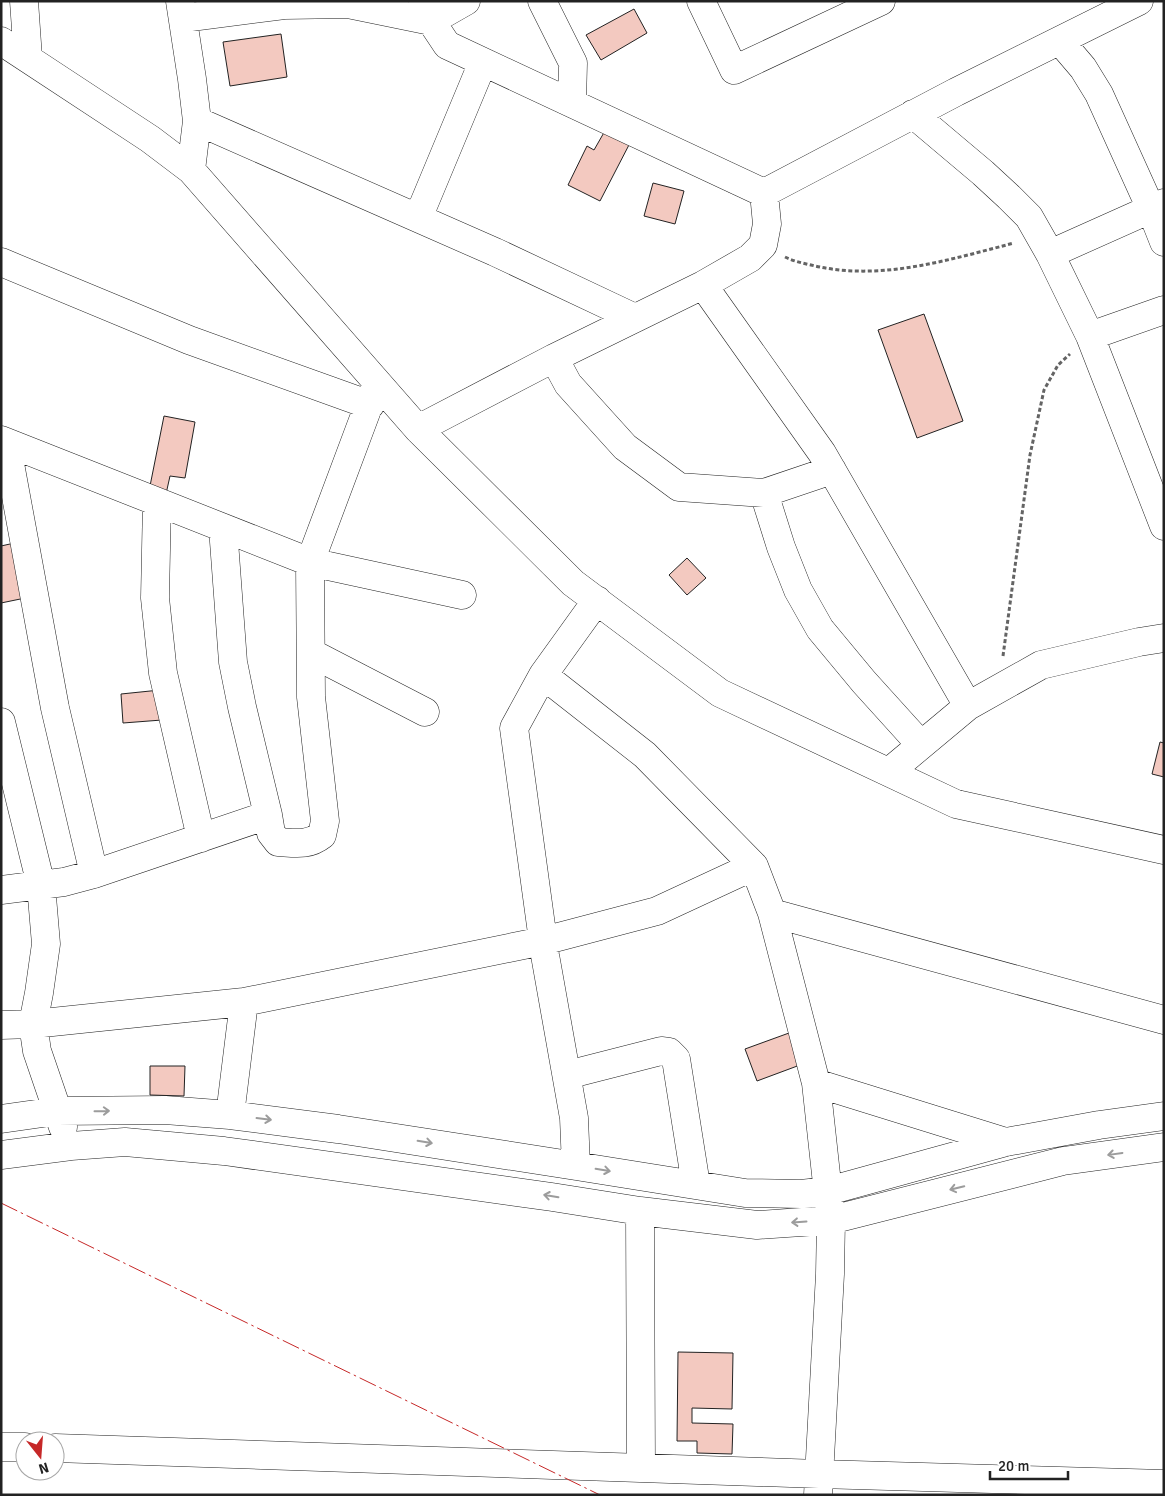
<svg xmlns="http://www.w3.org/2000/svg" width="1165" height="1496" viewBox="0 0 1165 1496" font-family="Signika,sans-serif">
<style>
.building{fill:#f3c9c0;stroke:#222}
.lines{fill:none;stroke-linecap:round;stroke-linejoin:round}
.minor-casing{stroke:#222;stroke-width:29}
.path{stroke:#646464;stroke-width:3;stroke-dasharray:4 2.5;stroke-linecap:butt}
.minor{stroke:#fff;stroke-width:28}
.power{stroke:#c62828;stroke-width:1;stroke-dasharray:18 4 2.5 4;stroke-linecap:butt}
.oneway{stroke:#9c9c9c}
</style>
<rect width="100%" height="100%" fill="#fff"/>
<!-- building -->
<path class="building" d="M634 9 647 33 601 60 586 35Z
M281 34 287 77 230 86 223 42Z
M606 129 631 141 600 201 568 185 587 146 594 150Z
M653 183 684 191 675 224 644 216Z
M924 314 963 421 917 438 878 330Z
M164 416 195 422 185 478 170 476 166 494 149 491Z
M19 542 30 597 1 603V546Z
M687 558 706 578 687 595 669 575Z
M160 690 162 720 123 723 121 694Z
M1160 742 1164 743V777L1152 774Z
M789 1033 800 1065 757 1081 745 1049Z
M150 1066H185L184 1096 150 1095Z
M678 1352 733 1353 732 1409 692 1408V1423L733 1424 732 1454 697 1453V1441H677Z"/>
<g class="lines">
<!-- minor casing -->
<g class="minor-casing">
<path id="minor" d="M24 1 28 58
M180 1 192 79 197 121 191 170
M423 1 431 21 447 45 764 193 956 92 1139 1
M542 1 573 63 572 103
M701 1 734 70 881 1
M183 18 284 5 348 4 431 21 466 1
M1 41 150 139 191 170 418 429 573 583 720 693 956 804 1164 850
M1060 41 1083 68 1099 94 1151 209 1164 242
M913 114 983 173 1009 197 1029 217 1050 254 1090 336 1164 526
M197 121 495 252 635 318
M418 218 483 62
M1050 254 1164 203
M1 262 189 340 370 405
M703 285 822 453 968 706
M1090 336 1164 310
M554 358 568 384 625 447 679 487 764 493 832 470
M418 429 554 358 703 285 750 258 763 245 767 224 764 193
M1 440 310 562 377 383
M6 442 55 708 94 874
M764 493 781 547 798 590 820 629 864 682 921 745
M157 502 155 598 163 673 201 838
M223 528 233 662 242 707 268 815 271 833 278 842C295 843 308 846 322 835L325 821 311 697 310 562 462 595
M311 653 425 712
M543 675 597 600
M1 722 41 885 46 944 39 993 33 1024 37 1051 63 1127
M889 772 968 706 1041 665 1139 642 1164 638
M1 890 64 882 94 874 268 815
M772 913 1164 1020
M1 1025 33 1024 244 1002 543 941 657 911 754 866
M567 1075 661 1051 669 1052 676 1059 696 1185
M816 1083 1006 1142
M230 1115 244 1002
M1 1119 57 1111 165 1110 230 1115 338 1129 576 1166 745 1193 801 1194 828 1191 1006 1142 1099 1125 1164 1116
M1 1155 71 1146 125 1142 224 1151 552 1197 640 1211 757 1225 831 1220 1063 1161 1164 1147
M576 1166 574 1118 545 955 514 728 543 675 645 755 754 866 772 913 816 1083 831 1220 830 1274 818 1495
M640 1211 641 1468
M1 1447H25
M55 1448 819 1474 1164 1484"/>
</g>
<!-- path -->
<path class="path" d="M785 257C793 261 802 263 811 265 879 282 948 260 1014 243
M1003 656 1030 455 1044 390 1058 365 1070 354"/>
<!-- minor -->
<use href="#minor" class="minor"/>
<!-- power -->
<path class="power" d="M1 1203 600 1495"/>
</g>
<!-- one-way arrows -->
<defs><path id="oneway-shaft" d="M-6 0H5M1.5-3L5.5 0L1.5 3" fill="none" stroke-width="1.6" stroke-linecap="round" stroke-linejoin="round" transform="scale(1.25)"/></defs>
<g class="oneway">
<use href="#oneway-shaft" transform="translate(102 1111) rotate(-1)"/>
<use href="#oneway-shaft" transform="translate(264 1119) rotate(7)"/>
<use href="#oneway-shaft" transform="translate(425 1142) rotate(9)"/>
<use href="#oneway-shaft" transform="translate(1115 1154) rotate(172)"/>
<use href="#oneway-shaft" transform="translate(603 1170) rotate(9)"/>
<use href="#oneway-shaft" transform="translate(957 1188) rotate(166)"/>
<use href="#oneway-shaft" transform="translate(551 1196) rotate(-171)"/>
<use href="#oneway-shaft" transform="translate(799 1222) rotate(176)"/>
</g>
<!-- border -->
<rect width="1165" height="1496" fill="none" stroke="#222222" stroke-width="5"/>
<!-- north arrow -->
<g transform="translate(40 1456) rotate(163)"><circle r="24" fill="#ffffff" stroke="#a7a7a7"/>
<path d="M0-4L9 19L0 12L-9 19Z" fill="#c62828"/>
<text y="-8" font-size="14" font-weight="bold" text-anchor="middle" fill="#222222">N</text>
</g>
<!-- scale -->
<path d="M990 1471v8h78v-8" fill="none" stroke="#222222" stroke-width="2.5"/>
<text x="998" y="1471" font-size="15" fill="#222222" stroke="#ffffff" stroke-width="4" paint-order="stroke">20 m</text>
</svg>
